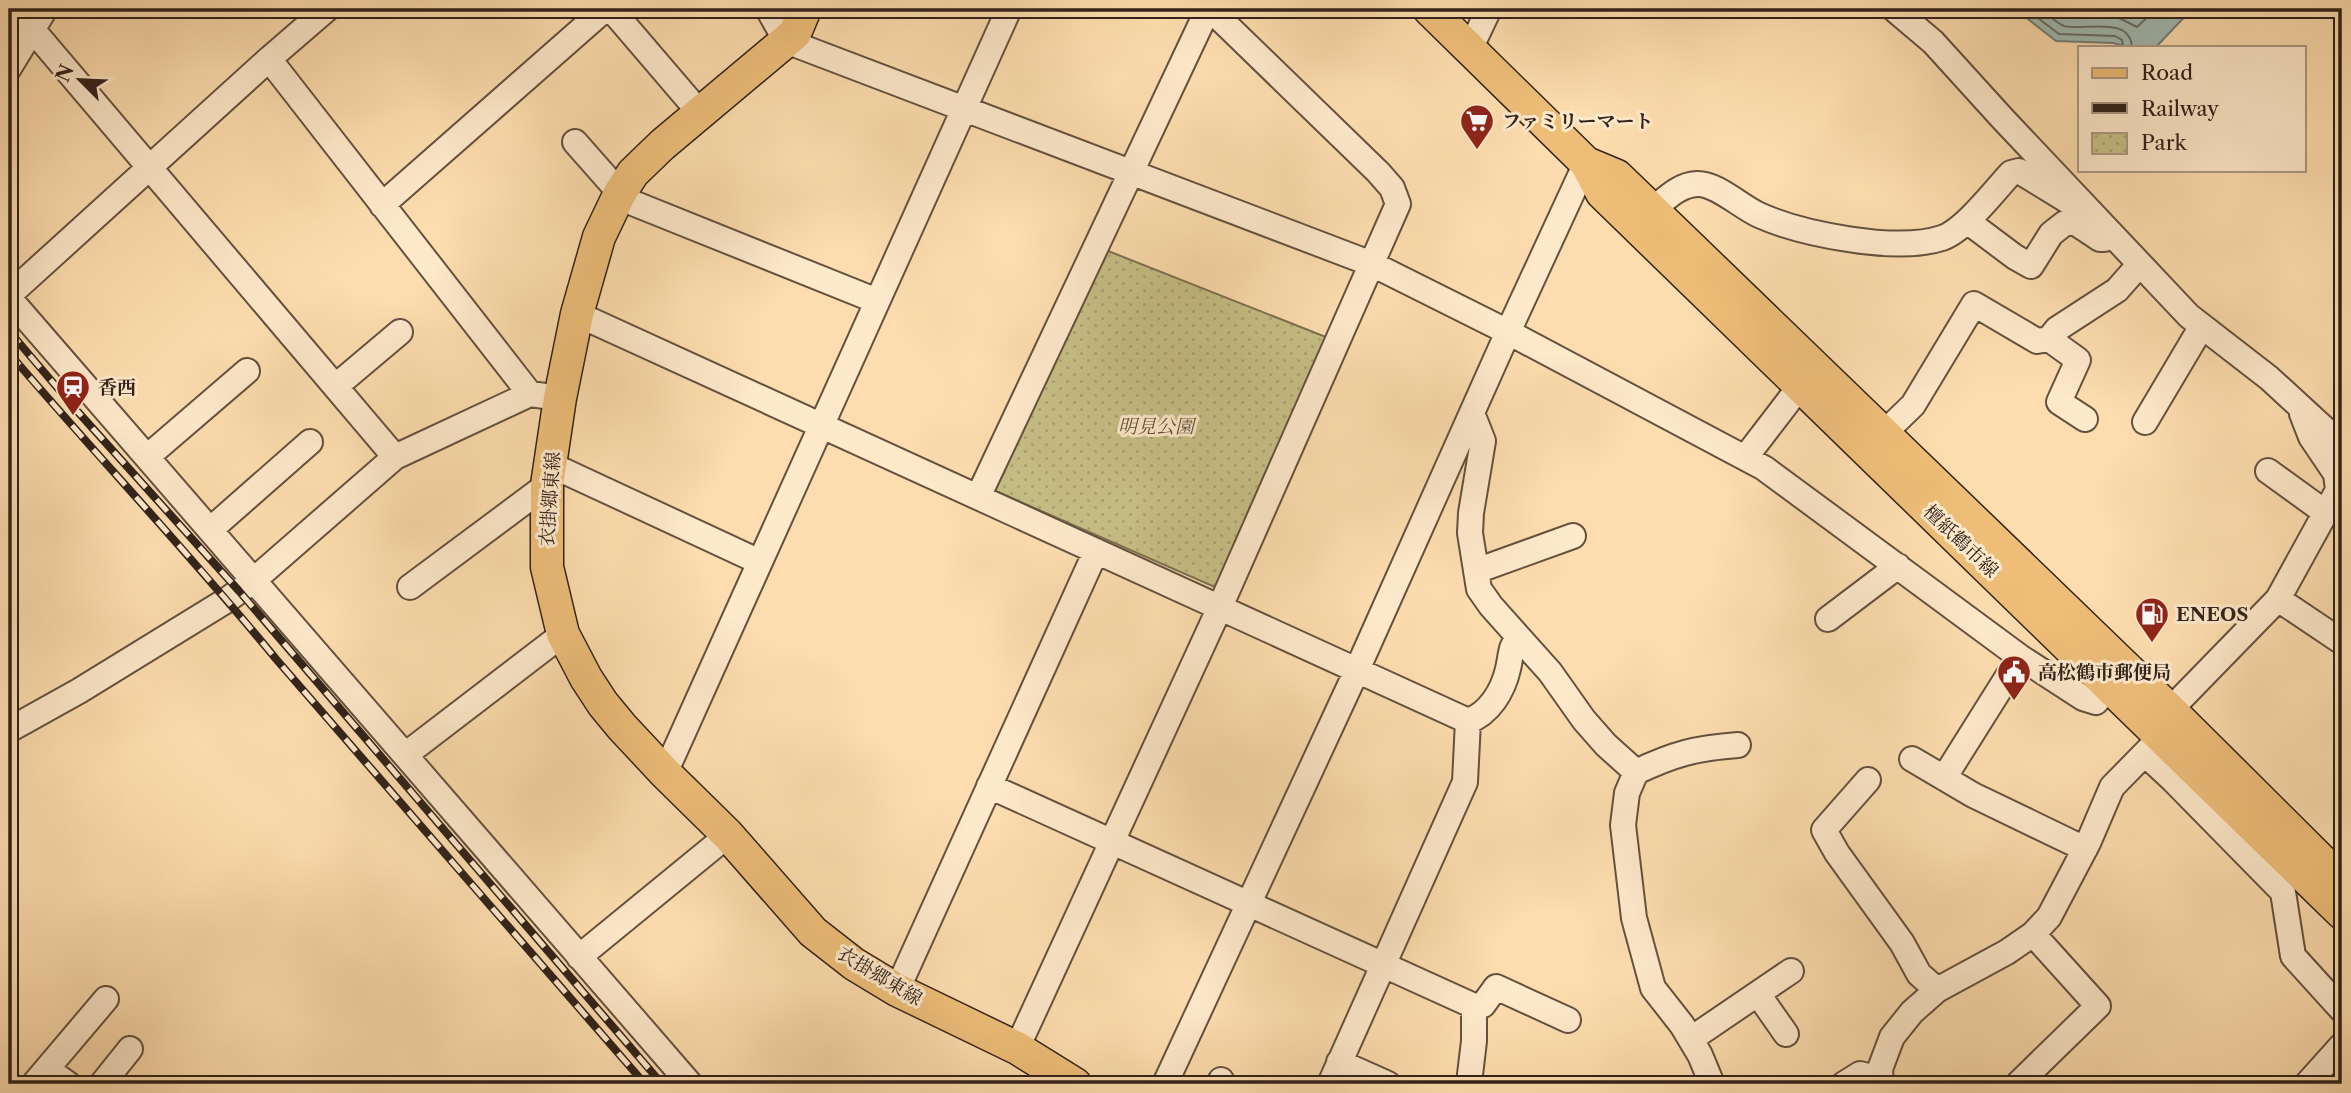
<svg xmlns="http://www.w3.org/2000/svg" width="2351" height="1093" viewBox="0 0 2351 1093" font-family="'Libre Caslon Text','Noto Serif JP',serif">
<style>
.park{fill:url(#park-dots);stroke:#7c7050;stroke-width:2}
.water{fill:#a1bab3;stroke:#747d76;stroke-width:2}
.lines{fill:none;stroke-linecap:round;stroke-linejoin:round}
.shore{stroke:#696e66;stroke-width:2}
.minor-casing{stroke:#64513f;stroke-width:28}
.major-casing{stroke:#31221a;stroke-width:35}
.minor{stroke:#fee9cb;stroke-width:24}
.major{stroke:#eebe78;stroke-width:32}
.rail-casing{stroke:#31221a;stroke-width:8}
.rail{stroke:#fee9cb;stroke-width:5;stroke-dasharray:16;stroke-linecap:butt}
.labels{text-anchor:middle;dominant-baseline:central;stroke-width:6;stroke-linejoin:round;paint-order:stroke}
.poi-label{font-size:19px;font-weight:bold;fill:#31221a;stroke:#fee9cb;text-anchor:start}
.park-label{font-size:19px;font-style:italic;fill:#5e513a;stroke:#fee9cb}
.street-label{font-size:19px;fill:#31221a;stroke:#fee9cb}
</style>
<defs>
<pattern id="park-dots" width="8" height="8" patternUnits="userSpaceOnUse" patternTransform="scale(1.75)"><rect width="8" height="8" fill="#c7bf86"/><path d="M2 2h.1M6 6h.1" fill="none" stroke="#aba473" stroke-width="1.8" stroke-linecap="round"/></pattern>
</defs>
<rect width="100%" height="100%" fill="#fdddaf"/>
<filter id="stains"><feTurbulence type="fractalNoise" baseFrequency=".00286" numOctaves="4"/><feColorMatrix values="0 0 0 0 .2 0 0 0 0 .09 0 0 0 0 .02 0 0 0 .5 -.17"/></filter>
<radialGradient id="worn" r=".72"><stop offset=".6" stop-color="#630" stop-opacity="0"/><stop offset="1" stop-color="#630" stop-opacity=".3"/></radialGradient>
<!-- park -->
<path class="park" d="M1103 249 1331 339 1217 588 991 489Z"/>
<!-- water -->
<path class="water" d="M2015 9H2192L2156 47H2128L2113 43 2056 41Z"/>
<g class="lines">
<!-- shore -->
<path class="shore" d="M2026 9 2059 34 2115 36 2122 40 2123 47
M2041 9C2047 14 2056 23 2064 26 2084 31 2130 15 2132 47
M2058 9 2067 15 2119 18 2137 27 2156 9"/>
<!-- minor casing -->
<g class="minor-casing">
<path id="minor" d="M611 9 700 113
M768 9 786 41 1372 264 1508 332 1764 468 2020 657 2083 698 2096 702 2121 674
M1894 9 1933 42 2002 118 2189 316 2269 378 2342 445
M9 12 32 29 395 457
M1470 49 1489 9
M269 59 530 394
M9 68 45 9
M575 142 620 193
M618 197 877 301
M382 205 605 9
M1652 210C1666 199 1678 185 1697 184 1716 183 1741 207 1759 215 1801 234 1896 253 1942 238 1964 231 1995 190 2011 173L2019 171 2068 201
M1967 221 2015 257 2031 266 2051 234 2065 223H2076L2100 239H2104
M9 295 269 59 327 9
M9 298 690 1084
M577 314 1468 721 1465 782 1330 1084
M2049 339 2078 360 2059 402 2085 419
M336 386 400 332
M1472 413 1483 441 1471 513 1470 533 1479 589 1491 606 1550 672 1584 720 1606 745 1636 772 1627 793 1623 825 1634 918 1653 988 1682 1025 1700 1055 1712 1084
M2145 422 2202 326
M1883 434 1913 405 1974 304 2037 341 2049 339 2057 329 2117 290 2139 265
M147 457 247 371
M1745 458 1801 385
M551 465 760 562
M2268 471 2326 513
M978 497 1208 9
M210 530 310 442
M1476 571 1573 536
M410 587 547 485
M2278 599 2342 642
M1828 619 1898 566
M1468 721C1489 714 1503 691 1508 669 1511 657 1510 647 1518 637
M2160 726 2170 710 2278 599 2338 490 2336 474 2311 437 2302 414
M9 730 79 691 227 600 254 580 395 457 530 394 560 398
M2145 754 2173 780 2283 892 2293 956 2342 1010
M405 755 563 634
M1912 759 1973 795 2085 849
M1636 772C1674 754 1696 748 1738 745
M665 773 1009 9
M1944 778 2020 657
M1868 780 1824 830 1837 853 1902 943 1919 974 1937 990
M989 786 1474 1006 1483 1005 1496 987 1568 1020
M579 957 728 835
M897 990 1096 551
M1758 994 1786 1034
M1691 1039 1791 971
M1017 1048 1220 607 1398 204 1392 188 1378 172 1210 9
M1339 1062 1388 1084
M47 1069 68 1084
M34 1084 106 999
M102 1084 130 1049
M1165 1084 1357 670 1508 332 1586 163
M1219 1084 1221 1080
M1472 1084 1469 1083 1474 1041V1006
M1844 1084 1860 1074 1880 1079
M1881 1084 1880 1069 1892 1037 1912 1012 1937 990 2007 952 2033 934 2049 917 2088 843 2112 787 2161 737
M2018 1084 2098 1006 2033 934
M2307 1084 2342 1045"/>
</g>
<!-- major casing -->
<g class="major-casing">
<path id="major" d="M805 9 795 33 786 41 662 145 633 173 620 193 599 237 577 314 560 398 547 485V567L563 634 586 678 603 704 622 727 665 773 728 835 813 932 854 964 897 990 1017 1048 1075 1084
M1429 9 1586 163 1602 193 2342 913
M1586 163 1617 176 2170 710 2342 881"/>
</g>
<!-- minor -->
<use href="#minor" class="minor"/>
<!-- major -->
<use href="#major" class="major"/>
<!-- rail casing -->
<g class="rail-casing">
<path id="rail" d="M9 331 78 412 239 591 662 1084
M9 353C97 456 190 554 276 659L645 1084"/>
</g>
<!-- rail -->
<use href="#rail" class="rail"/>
</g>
<!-- icons -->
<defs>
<g id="supermarket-pin" transform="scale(1.75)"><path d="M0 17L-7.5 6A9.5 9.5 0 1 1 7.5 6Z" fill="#8f2418" stroke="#fee9cb"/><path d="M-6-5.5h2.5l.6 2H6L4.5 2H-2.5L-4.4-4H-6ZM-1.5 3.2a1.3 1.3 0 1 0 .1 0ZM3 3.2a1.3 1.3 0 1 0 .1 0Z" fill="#fff"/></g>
<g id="station-pin" transform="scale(1.75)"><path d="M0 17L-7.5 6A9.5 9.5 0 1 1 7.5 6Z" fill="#8f2418" stroke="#fee9cb"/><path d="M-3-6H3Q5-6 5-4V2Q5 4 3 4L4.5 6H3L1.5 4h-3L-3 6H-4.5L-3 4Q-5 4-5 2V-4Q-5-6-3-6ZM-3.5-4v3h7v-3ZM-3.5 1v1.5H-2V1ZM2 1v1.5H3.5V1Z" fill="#fff"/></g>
<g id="fuel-pin" transform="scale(1.75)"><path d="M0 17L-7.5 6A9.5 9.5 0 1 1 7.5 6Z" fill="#8f2418" stroke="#fee9cb"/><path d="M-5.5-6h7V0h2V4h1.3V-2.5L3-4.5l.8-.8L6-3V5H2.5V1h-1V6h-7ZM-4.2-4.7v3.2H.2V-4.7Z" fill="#fff"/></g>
<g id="civic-pin" transform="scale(1.75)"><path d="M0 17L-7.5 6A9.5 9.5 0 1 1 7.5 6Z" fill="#8f2418" stroke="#fee9cb"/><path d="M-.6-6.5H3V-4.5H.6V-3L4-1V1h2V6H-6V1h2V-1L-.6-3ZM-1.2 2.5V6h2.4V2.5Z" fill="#fff"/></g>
</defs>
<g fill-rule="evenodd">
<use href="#supermarket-pin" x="1477" y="121"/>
<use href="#station-pin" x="73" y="387"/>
<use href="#fuel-pin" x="2152" y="614"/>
<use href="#civic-pin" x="2014" y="672"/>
</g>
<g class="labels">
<!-- poi labels -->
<g class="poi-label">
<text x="1502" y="121">ファミリーマート</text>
<text x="98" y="387">香西</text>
<text x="2176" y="614">ENEOS</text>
<text x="2038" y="672">高松鶴市郵便局</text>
</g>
<!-- park labels -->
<g class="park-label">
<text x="1156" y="426">明見公園</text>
</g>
<!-- street labels -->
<g class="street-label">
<text transform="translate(550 499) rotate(-86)">衣掛郷東線</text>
<text transform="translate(1961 541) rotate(44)">檀紙鶴市線</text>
<text transform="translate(880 976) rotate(31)">衣掛郷東線</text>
</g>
</g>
<!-- margin -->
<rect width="2351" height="1093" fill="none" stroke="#fdddaf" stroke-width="35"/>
<rect x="10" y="10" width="2330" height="1072" fill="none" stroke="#31221a" stroke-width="3.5"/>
<rect x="18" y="18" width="2316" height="1058" fill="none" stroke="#31221a" stroke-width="2"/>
<!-- legend -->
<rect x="2078" y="46" width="228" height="126" fill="#fee9cb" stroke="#ac9984" stroke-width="2"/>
<rect x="2092" y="68" width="35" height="10" fill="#eebe78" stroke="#ac9984" stroke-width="2"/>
<text x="2141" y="80" font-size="21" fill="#31221a">Road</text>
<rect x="2092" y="103" width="35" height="10" fill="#31221a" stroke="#ac9984" stroke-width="2"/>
<text x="2141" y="116" font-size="21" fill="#31221a">Railway</text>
<rect x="2092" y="133" width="35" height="21" fill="url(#park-dots)" stroke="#ac9984" stroke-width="2"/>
<text x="2141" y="150" font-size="21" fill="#31221a">Park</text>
<!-- north arrow -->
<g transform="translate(80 80) rotate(294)" stroke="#fee9cb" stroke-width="5" paint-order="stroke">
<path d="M0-5L12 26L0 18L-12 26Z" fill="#31221a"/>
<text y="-10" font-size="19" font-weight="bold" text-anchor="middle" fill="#31221a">N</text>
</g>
<rect width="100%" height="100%" filter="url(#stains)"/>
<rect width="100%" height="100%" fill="url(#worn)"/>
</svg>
